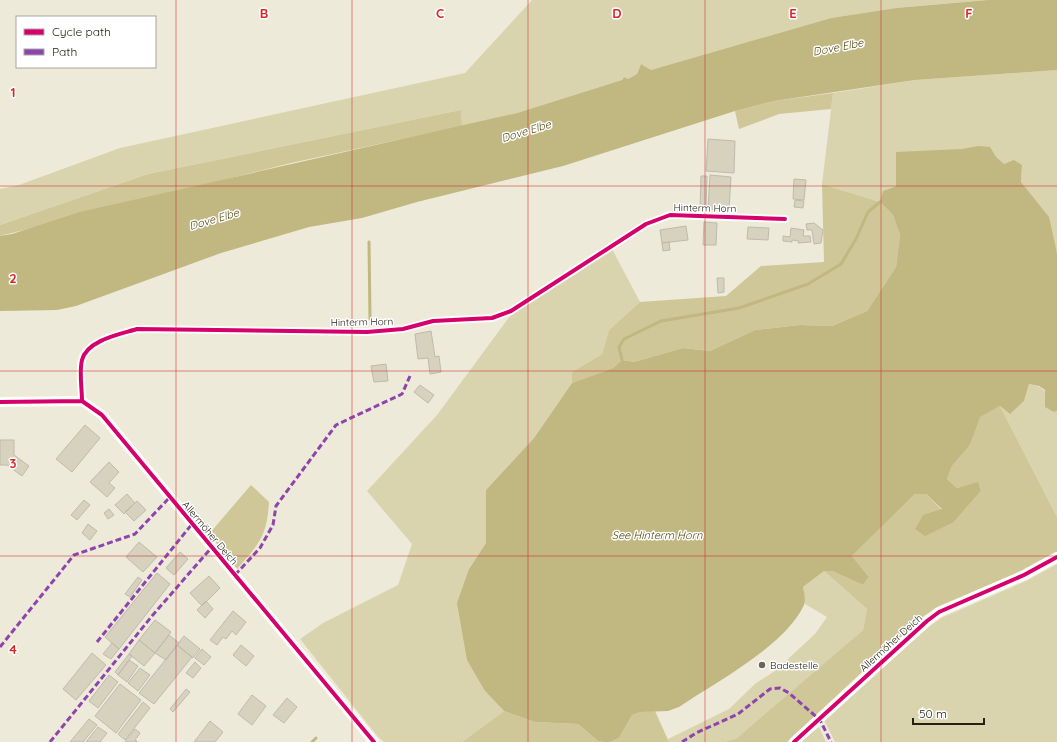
<svg xmlns="http://www.w3.org/2000/svg" width="1057" height="742" viewBox="0 0 1057 742" font-family="Quicksand,sans-serif">
<style>
.green{fill:#dad4ae}
.forest{fill:#cfc798}
.water{fill:#c1b780}
.lines{fill:none;stroke-linecap:round;stroke-linejoin:round}
.stream{stroke:#c1b780;stroke-width:3}
.building{fill:#d6d2be;stroke:#bdbbae}
.minor{stroke:#fcfcf9;stroke-width:8}
.tertiary{stroke:#fcfcf9;stroke-width:10}
.quiet{stroke:#8e44ad;stroke-width:3;stroke-dasharray:6 3;stroke-linecap:butt}
.cycleway-casing{stroke:#fff;stroke-width:6}
.cycleway{stroke:#d6006c;stroke-width:4}
.grid{fill:none;stroke:#d62828;stroke-width:1;stroke-opacity:0.55}
.poi-dot{fill:#6a675a;stroke:#fff;stroke-width:1.5}
.labels{text-anchor:middle;dominant-baseline:central;stroke-width:3;stroke-linejoin:round;paint-order:stroke}
.street-label{font-size:10px;fill:#232116;stroke:#fff}
.poi-label{font-size:10px;fill:#232116;stroke:#fff;text-anchor:start}
.water-label{font-size:11px;font-style:italic;fill:#524911;stroke:#fff}
.grid-label{font-size:13px;text-anchor:middle;font-weight:bold;fill:#d62828;stroke:#fff;stroke-width:3;stroke-linejoin:round;paint-order:stroke}
</style>
<rect width="100%" height="100%" fill="#edead9"/>
<!-- green -->
<path class="green" d="M532 0H988L896 8 831 18 651 70 641 64 637 74 628 79 624 77 622 80 517 113 462 126 461 110 148 174 0 225V189L19 185 120 148 465 73Z
M1057 70V253L1048 217 1021 182 1022 165 1004 164 978 146C943 154 915 179 883 191L880 202 822 184 833 93 915 80Z
M611 247 640 302 609 330 602 354 572 372V383L534 438 486 490V543L469 569 485 691 504 711 462 742H384L378 737 300 639 323 623 398 585 412 544 367 491 437 415 510 316Z
M1029 384C1048 387 1048 397 1054 412L1057 411V517L1000 406 1010 413 1024 401Z
M1057 564V742H835L824 720 930 626 941 618 1026 581Z
M824 571 867 609 863 630 736 740 724 742H669L668 739 729 709 756 683 775 671 815 634 827 617 805 604 803 587Z
M819 727 826 742H800Z"/>
<!-- forest -->
<path class="forest" d="M833 93 831 109 779 114 739 129 735 111 774 101Z
M461 110 462 126 291 163 0 236V225L148 174Z
M822 184 880 202 893 215 900 235 896 267 867 311 832 326 800 325 755 330 710 351 683 348 634 362 622 360 613 368 572 383V372L602 354 609 330 640 302 726 296 761 266 824 262Z
M1000 406 1057 517V552L1022 571 937 607 924 616 877 658 787 742H724L736 739 863 630 867 609 824 571H832L863 585 869 577 852 556 915 494H926L954 522 981 491 978 483 957 488 947 479 952 466 970 445 979 417Z
M251 485 269 502C267 536 259 544 237 569L209 534Z
M504 711 535 722 578 724 598 741 604 742H462Z
M655 711 669 742H610L619 738 632 715 641 712Z"/>
<!-- water -->
<path class="water" d="M988 0H1057V70L915 80 774 101 735 111 563 166 417 202 362 218 309 227 221 253 76 306 57 310 0 311V236L12 234 80 212 517 113 622 80 624 77 628 79 637 74 641 64 651 70 831 18 896 8Z
M978 146 990 147 996 157 1004 164 1014 160 1022 165 1021 182 1049 217 1057 253V411L1054 412 1045 407V390L1039 386 1029 384 1024 401 1010 414 1000 406 980 417 970 445 952 466 947 479 957 488 978 482 981 491 954 522 925 536 915 529 923 515 942 509 926 494H915L852 556 869 577 863 585 832 571H824L803 587C804 592 806 600 804 605 785 646 717 681 679 707L668 711 641 712 632 715 619 738 610 742H604L598 741 578 724 535 722 504 711 485 691 467 660 457 603 469 569 486 543V490L534 438 572 383 613 368 622 360 634 362 683 348 710 351 755 330 800 325 832 326 867 311 896 267 900 235 893 215 880 202 883 191 896 186V152L962 149Z"/>
<g class="lines">
<!-- stream -->
<path class="stream" d="M369 242 370 319
M622 360 619 347 624 339 661 321 739 308 808 284 841 264 856 239 868 212 880 202
M312 742 316 738"/>
</g>
<!-- building -->
<path class="building" d="M708 139 735 141 734 173 706 171Z
M710 175 731 177 729 210 708 209Z
M701 176H707L706 209H700Z
M794 179 806 180 804 200 793 199Z
M795 200 804 201 803 208 794 207Z
M704 222 717 223 716 245H703Z
M814 223 823 230 821 243 814 244 812 230H807L806 224Z
M686 226 688 240 662 243 660 230Z
M748 227 769 228 768 240 747 239Z
M791 228 804 230 803 236H810L811 242 798 243 799 241 792 240V242L783 241V236L790 237Z
M669 242 670 250 663 251 662 243Z
M717 278H724V292L718 293Z
M431 331 435 357 439 356 441 372 430 374 428 358 418 359 415 334Z
M386 364 388 381 374 382 371 366Z
M420 385 434 395 428 403 414 392Z
M85 425 100 438 72 472 56 459Z
M0 440H14V455L29 466 22 476 7 465H0Z
M109 462 119 472 109 483 115 488 107 497 90 482Z
M127 494 135 503 124 514 115 505Z
M84 500 90 505 77 520 71 515Z
M137 501 146 510 134 521 125 512Z
M109 509 114 515 108 519 104 513Z
M88 524 97 531 90 540 82 533Z
M139 542 157 557 143 572 126 557Z
M180 552 188 559 174 575 166 568Z
M157 573 170 584 119 649 105 637Z
M209 576 220 588 202 606 190 593Z
M138 577 142 580 130 597 125 594Z
M206 601 213 609 205 618 197 610Z
M233 611 246 622 236 635 232 631 226 639 223 637 217 645 210 640Z
M155 620 171 632 155 653 139 640Z
M169 635 179 643 166 660 155 653Z
M184 636 200 649 193 658 177 645Z
M139 640 155 653 144 666 129 654Z
M112 643 119 649 111 659 103 654Z
M177 645 192 657 154 704 139 693Z
M241 645 254 656 246 666 233 655Z
M202 649 211 657 204 665 195 658Z
M92 653 106 665 76 700 63 689Z
M129 654 132 656 118 675 115 672Z
M129 660 138 666 127 682 118 675Z
M195 662 201 668 193 678 186 673Z
M140 668 150 675 138 691 128 683Z
M109 675 118 682 98 708 89 701Z
M120 684 141 700 116 733 95 716Z
M186 689 190 692 173 712 170 709Z
M252 695 266 706 252 725 238 714Z
M287 698 297 707 284 723 273 715Z
M143 702 150 708 125 740 118 734Z
M89 719 97 725 83 742H70Z
M210 721 223 732 215 742H194Z
M98 727 107 733 100 742H86Z
M135 729 140 733 135 740 138 742H125Z"/>
<g class="lines">
<!-- minor -->
<path class="minor" d="M82 401C82 388 79 372 82 360 87 340 121 334 137 329L367 332 403 329 433 321 492 318 511 311 646 224 670 215 785 219"/>
<!-- tertiary -->
<path class="tertiary" d="M0 402 82 401 102 415 374 742
M794 742 927 621 939 612 1024 575 1057 557"/>
<!-- quiet -->
<path class="quiet" d="M235 575 260 548 273 525 276 506 336 425 402 394 410 376
M97 642 192 524
M0 647 74 555 135 534 170 497
M50 742 152 616 212 547
M682 742 696 733 738 714 770 689 780 688 789 693 820 720 831 742"/>
<!-- cycleway casing -->
<g class="cycleway-casing">
<path id="cycleway" d="M82 401C82 388 79 372 82 360 87 340 121 334 137 329L367 332 403 329 433 321 492 318 511 311 646 224 670 215 785 219
M0 402 82 401 102 415 374 742
M794 742 927 621 939 612 1024 575 1057 557"/>
</g>
<!-- cycleway -->
<use href="#cycleway" class="cycleway"/>
</g>
<!-- grid -->
<path class="grid" d="M176 0V742M352 0V742M528 0V742M705 0V742M881 0V742M0 186H1057M0 371H1057M0 556H1057"/>
<!-- markers -->
<circle class="poi-dot" cx="762" cy="665" r="4"/>
<g class="labels">
<!-- street labels -->
<g class="street-label">
<text transform="translate(705 208) rotate(1)">Hinterm Horn</text>
<text transform="translate(362 322) rotate(-1)">Hinterm Horn</text>
<text transform="translate(210 533) rotate(50)">Allermöher Deich</text>
<text transform="translate(891 643) rotate(-42)">Allermöher Deich</text>
</g>
<!-- poi labels -->
<g class="poi-label">
<text x="770" y="665">Badestelle</text>
</g>
<!-- water labels -->
<g class="water-label">
<text transform="translate(838 47) rotate(-11)">Dove Elbe</text>
<text transform="translate(526 131) rotate(-17)">Dove Elbe</text>
<text transform="translate(214 219) rotate(-16)">Dove Elbe</text>
<text x="657" y="535">See Hinterm Horn</text>
</g>
</g>
<g class="grid-label">
<text x="264" y="18">B</text>
<text x="440" y="18">C</text>
<text x="617" y="18">D</text>
<text x="793" y="18">E</text>
<text x="969" y="18">F</text>
<text x="13" y="97">1</text>
<text x="13" y="283">2</text>
<text x="13" y="468">3</text>
<text x="13" y="654">4</text>
</g>
<!-- legend -->
<rect x="16" y="16" width="140" height="52" fill="#ffffff" stroke="#a7a6a2"/>
<rect x="24" y="29" width="20" height="6" fill="#d6006c" stroke="#a7a6a2"/>
<text x="52" y="36" font-size="12" fill="#232116">Cycle path</text>
<rect x="24" y="49" width="20" height="6" fill="#8e44ad" stroke="#a7a6a2"/>
<text x="52" y="56" font-size="12" fill="#232116">Path</text>
<!-- scale -->
<path d="M913 718v6h71v-6" fill="none" stroke="#232116" stroke-width="2"/>
<text x="919" y="718" font-size="12" fill="#232116" stroke="#ffffff" stroke-width="3" paint-order="stroke">50 m</text>
</svg>
